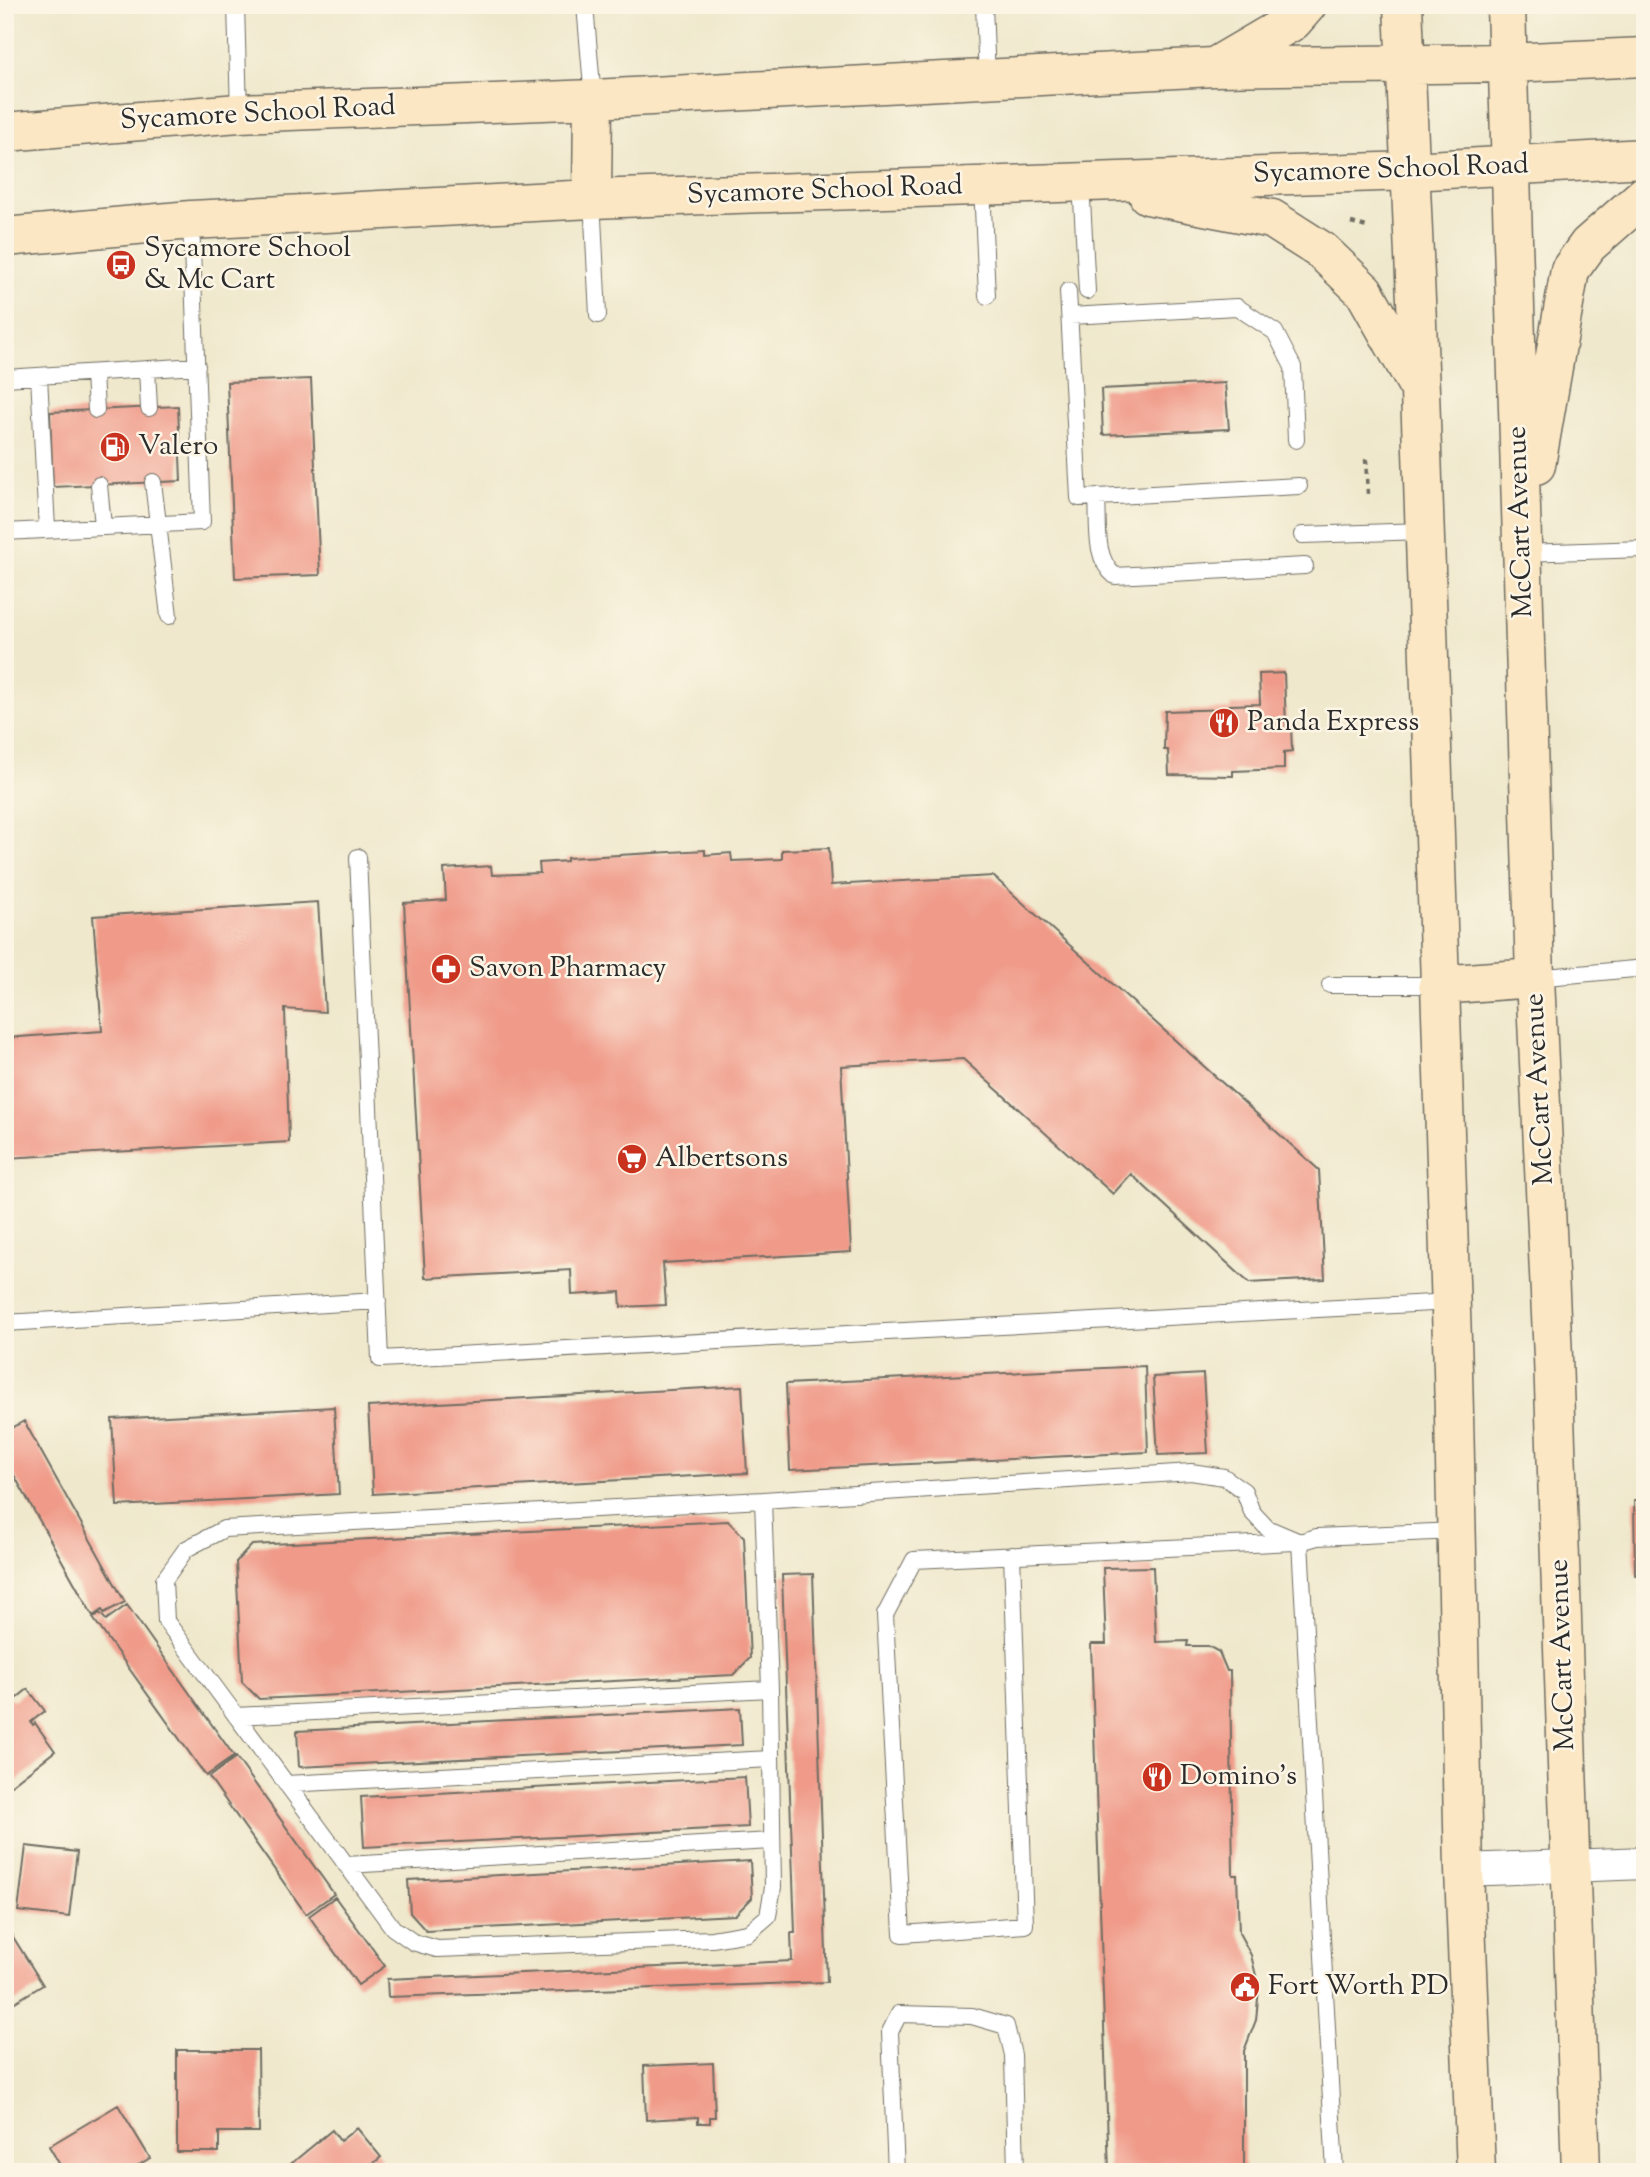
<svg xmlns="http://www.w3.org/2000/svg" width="1650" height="2177" viewBox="0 0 1650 2177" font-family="'Sorts Mill Goudy',serif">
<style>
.building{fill:#f09b8a}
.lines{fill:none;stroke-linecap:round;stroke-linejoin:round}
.service-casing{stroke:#706d63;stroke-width:18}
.minor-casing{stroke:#706d63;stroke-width:34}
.secondary-casing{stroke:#706d63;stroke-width:41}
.path{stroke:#706d63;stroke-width:4.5;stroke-dasharray:5 5;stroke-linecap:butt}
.service{stroke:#fff;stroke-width:16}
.minor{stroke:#fff;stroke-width:32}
.secondary{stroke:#fbe7c3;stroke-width:38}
.labels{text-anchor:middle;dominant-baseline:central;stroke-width:5;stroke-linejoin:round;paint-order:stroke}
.street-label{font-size:28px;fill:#2b2b2b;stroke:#fcf5e5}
.poi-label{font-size:28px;fill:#2b2b2b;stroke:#fcf5e5;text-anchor:start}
</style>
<rect width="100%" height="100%" fill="#fcf5e5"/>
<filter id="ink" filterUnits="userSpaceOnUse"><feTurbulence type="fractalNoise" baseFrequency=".0143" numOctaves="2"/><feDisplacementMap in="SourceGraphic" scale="14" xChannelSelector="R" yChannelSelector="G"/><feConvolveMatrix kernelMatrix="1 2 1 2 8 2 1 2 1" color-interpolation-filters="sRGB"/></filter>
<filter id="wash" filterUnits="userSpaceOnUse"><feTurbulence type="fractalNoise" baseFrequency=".00686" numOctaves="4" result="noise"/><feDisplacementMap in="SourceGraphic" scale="28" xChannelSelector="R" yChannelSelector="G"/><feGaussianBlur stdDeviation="1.57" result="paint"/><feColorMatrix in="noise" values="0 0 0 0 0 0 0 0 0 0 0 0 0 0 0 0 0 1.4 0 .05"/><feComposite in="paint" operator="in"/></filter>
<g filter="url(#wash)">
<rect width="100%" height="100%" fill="#efe8cc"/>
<g id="blocks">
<!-- building -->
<path class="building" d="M311 379 320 575 235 578 227 382Z
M1225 383 1229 429 1103 435 1101 389Z
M178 406 181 481 53 487 50 412Z
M1284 673 1286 726H1291L1292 751 1284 752V769L1233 771V776L1169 775 1168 750H1164L1165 711 1231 709 1230 705 1260 704 1259 674Z
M829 848 831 885 993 876 1319 1170 1325 1279 1249 1283 1131 1174 1113 1194 963 1059 841 1066 851 1252 663 1263 666 1305 621 1307 620 1292 572 1295 571 1270 425 1278 404 903 446 900 444 869 491 866 492 875 540 873 539 863 567 861V858L705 850V855L731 853 732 861 782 859V850Z
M318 902 325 1012 285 1009 289 1142 6 1158 5 1038 102 1031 93 916Z
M1145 1366 1148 1452 790 1470 786 1384Z
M1203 1374 1208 1453 1158 1455 1153 1377Z
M742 1386 747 1473 373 1494 368 1407Z
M334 1407 339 1494 117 1506 112 1419Z
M24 1421 125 1602 104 1613 102 1610 93 1616 5 1459V1432Z
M1634 1500H1645V1574L1635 1575Z
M728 1521 744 1537 750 1658 733 1675 259 1699 242 1682 236 1562 252 1545Z
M1153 1567 1156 1642 1188 1641 1187 1646H1208L1219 1652 1227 1671H1230L1233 1875H1237L1239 1933 1251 1955 1259 1988 1256 2020 1244 2051V2172H1109L1091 1644H1106L1103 1568Z
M813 1574 827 1982 388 1997 387 1979 792 1961 791 1933H795L782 1575Z
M127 1605 234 1756 206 1776 93 1618 100 1613 106 1620Z
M28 1689 45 1711 31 1722 33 1725 35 1723 55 1751 5 1790V1691L13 1701Z
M740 1708 742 1745 299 1767 297 1731Z
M236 1757 334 1894 306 1914 209 1777Z
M745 1777 748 1827 364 1847 361 1797Z
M26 1846 77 1852 69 1917 18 1911Z
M750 1861 752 1898 735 1915 426 1931 410 1913 408 1880Z
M335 1897 385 1966 358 1985 309 1916Z
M10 1932 43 1985 5 2008V1935Z
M1635 2002H1645V2022H1635Z
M177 2050H258L259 2132H219V2152H177Z
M713 2063 715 2117H710V2123H698V2117L646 2120 644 2066Z
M118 2105 150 2158 127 2172H64L49 2146Z
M357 2128 381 2157 363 2172H281L332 2130 340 2141Z"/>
</g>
</g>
<g filter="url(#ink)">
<use href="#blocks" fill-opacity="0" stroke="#706d63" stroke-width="2"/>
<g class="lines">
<!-- service casing -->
<g class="service-casing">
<path id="service" d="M236 5 239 113
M585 5 593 99
M984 5 987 79
M1081 182 1087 291
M982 186 987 296
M592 199 598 315
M1068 291 1079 498 1299 486
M1070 316 1237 307 1275 332 1293 367 1296 440
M147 369 149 408
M94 373 96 410
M39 376 47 529
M5 378 197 366
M153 482 169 616
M99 485 103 526
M1097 497C1099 523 1093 558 1115 576L1305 566
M5 532 202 522 191 220
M1302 535 1424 531
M1522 553 1645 549
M358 857 380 1359 1451 1302
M1535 978 1645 968
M1330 985H1438
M5 1323 378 1301
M763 1500 224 1529 186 1549 164 1580 166 1621 393 1928 413 1942 437 1949 712 1939 748 1933 768 1916 773 1887 770 1689 763 1500 1191 1472 1224 1477 1244 1491 1252 1512 1267 1528 1300 1542
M1012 1555 1025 1925 902 1934 885 1615 914 1560 1295 1542
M236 1716 770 1689
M286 1784 771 1759
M346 1865 772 1841
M896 2172 890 2032 899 2014 972 2016 1006 2026 1013 2055 1016 2172
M1335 2172 1300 1542 1317 1537 1457 1531"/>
</g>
<!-- minor casing -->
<g class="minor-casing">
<path id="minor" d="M1464 1870 1645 1863"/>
</g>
<!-- secondary casing -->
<g class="secondary-casing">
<path id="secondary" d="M1403 5 1420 391 1453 1370 1464 1870 1476 2172
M1506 5 1535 978 1553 1357 1581 2172
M1216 66 1293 21 1307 5
M5 132 239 113 593 99 1214 67 1507 63 1645 57
M1148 195 1272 219 1322 251 1364 291 1416 383
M592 199 593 99
M5 237 191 220 592 199 1410 171 1645 158
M1536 465 1570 270 1588 245 1645 195
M1438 985 1535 978"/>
</g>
<!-- path -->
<path class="path" d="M1557 5 1558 13
M1342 6 1352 5
M1351 223 1367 227
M1366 459 1368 494"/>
<!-- service -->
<use href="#service" class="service"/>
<!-- minor -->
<use href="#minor" class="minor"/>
<!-- secondary -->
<use href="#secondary" class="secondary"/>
</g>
</g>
<!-- icons -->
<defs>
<g id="bus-disc" transform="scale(1.575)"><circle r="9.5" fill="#c8321e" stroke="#fcf5e5"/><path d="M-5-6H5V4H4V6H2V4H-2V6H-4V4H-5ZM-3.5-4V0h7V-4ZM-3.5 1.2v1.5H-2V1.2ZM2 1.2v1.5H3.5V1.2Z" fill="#fff"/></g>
<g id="fuel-disc" transform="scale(1.575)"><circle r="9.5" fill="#c8321e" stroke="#fcf5e5"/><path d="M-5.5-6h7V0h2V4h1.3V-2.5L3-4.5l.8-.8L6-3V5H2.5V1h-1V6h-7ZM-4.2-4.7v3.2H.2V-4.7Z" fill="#fff"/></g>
<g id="restaurant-disc" transform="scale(1.575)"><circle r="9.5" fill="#c8321e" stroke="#fcf5e5"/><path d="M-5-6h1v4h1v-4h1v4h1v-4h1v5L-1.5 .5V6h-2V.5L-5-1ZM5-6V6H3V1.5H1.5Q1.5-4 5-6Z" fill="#fff"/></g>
<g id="pharmacy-disc" transform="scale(1.575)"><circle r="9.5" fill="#c8321e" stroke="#fcf5e5"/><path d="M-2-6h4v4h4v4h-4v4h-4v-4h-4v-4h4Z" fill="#fff"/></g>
<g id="supermarket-disc" transform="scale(1.575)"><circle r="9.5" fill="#c8321e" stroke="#fcf5e5"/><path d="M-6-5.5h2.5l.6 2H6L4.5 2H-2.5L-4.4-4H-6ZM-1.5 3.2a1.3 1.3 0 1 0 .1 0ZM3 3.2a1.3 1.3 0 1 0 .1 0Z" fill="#fff"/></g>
<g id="civic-disc" transform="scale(1.575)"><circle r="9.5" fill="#c8321e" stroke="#fcf5e5"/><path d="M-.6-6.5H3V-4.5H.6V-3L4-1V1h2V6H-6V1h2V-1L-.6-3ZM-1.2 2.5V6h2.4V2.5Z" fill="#fff"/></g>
</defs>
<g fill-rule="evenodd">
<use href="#bus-disc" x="121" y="265"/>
<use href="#fuel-disc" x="115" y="447"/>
<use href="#restaurant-disc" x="1224" y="723"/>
<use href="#pharmacy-disc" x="446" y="969"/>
<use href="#supermarket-disc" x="632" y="1159"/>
<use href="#restaurant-disc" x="1157" y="1777"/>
<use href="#civic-disc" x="1245" y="1987"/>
</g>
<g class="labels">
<!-- street labels -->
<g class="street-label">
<text transform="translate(258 114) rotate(-3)">Sycamore School Road</text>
<text transform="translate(1391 170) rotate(-2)">Sycamore School Road</text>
<text transform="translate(825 191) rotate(-2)">Sycamore School Road</text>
<text transform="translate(1521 522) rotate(-92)">McCart Avenue</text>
<text transform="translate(1540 1089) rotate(-93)">McCart Avenue</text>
<text transform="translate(1563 1655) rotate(-92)">McCart Avenue</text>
</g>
<!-- poi labels -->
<g class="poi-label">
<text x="144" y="249">Sycamore School<tspan x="144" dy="32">&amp; Mc Cart</tspan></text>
<text x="138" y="447">Valero</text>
<text x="1247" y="723">Panda Express</text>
<text x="469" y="969">Savon Pharmacy</text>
<text x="655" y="1159">Albertsons</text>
<text x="1180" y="1777">Domino's</text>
<text x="1268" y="1987">Fort Worth PD</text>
</g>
</g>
<!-- margin -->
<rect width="1650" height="2177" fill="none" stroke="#fcf5e5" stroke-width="28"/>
</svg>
